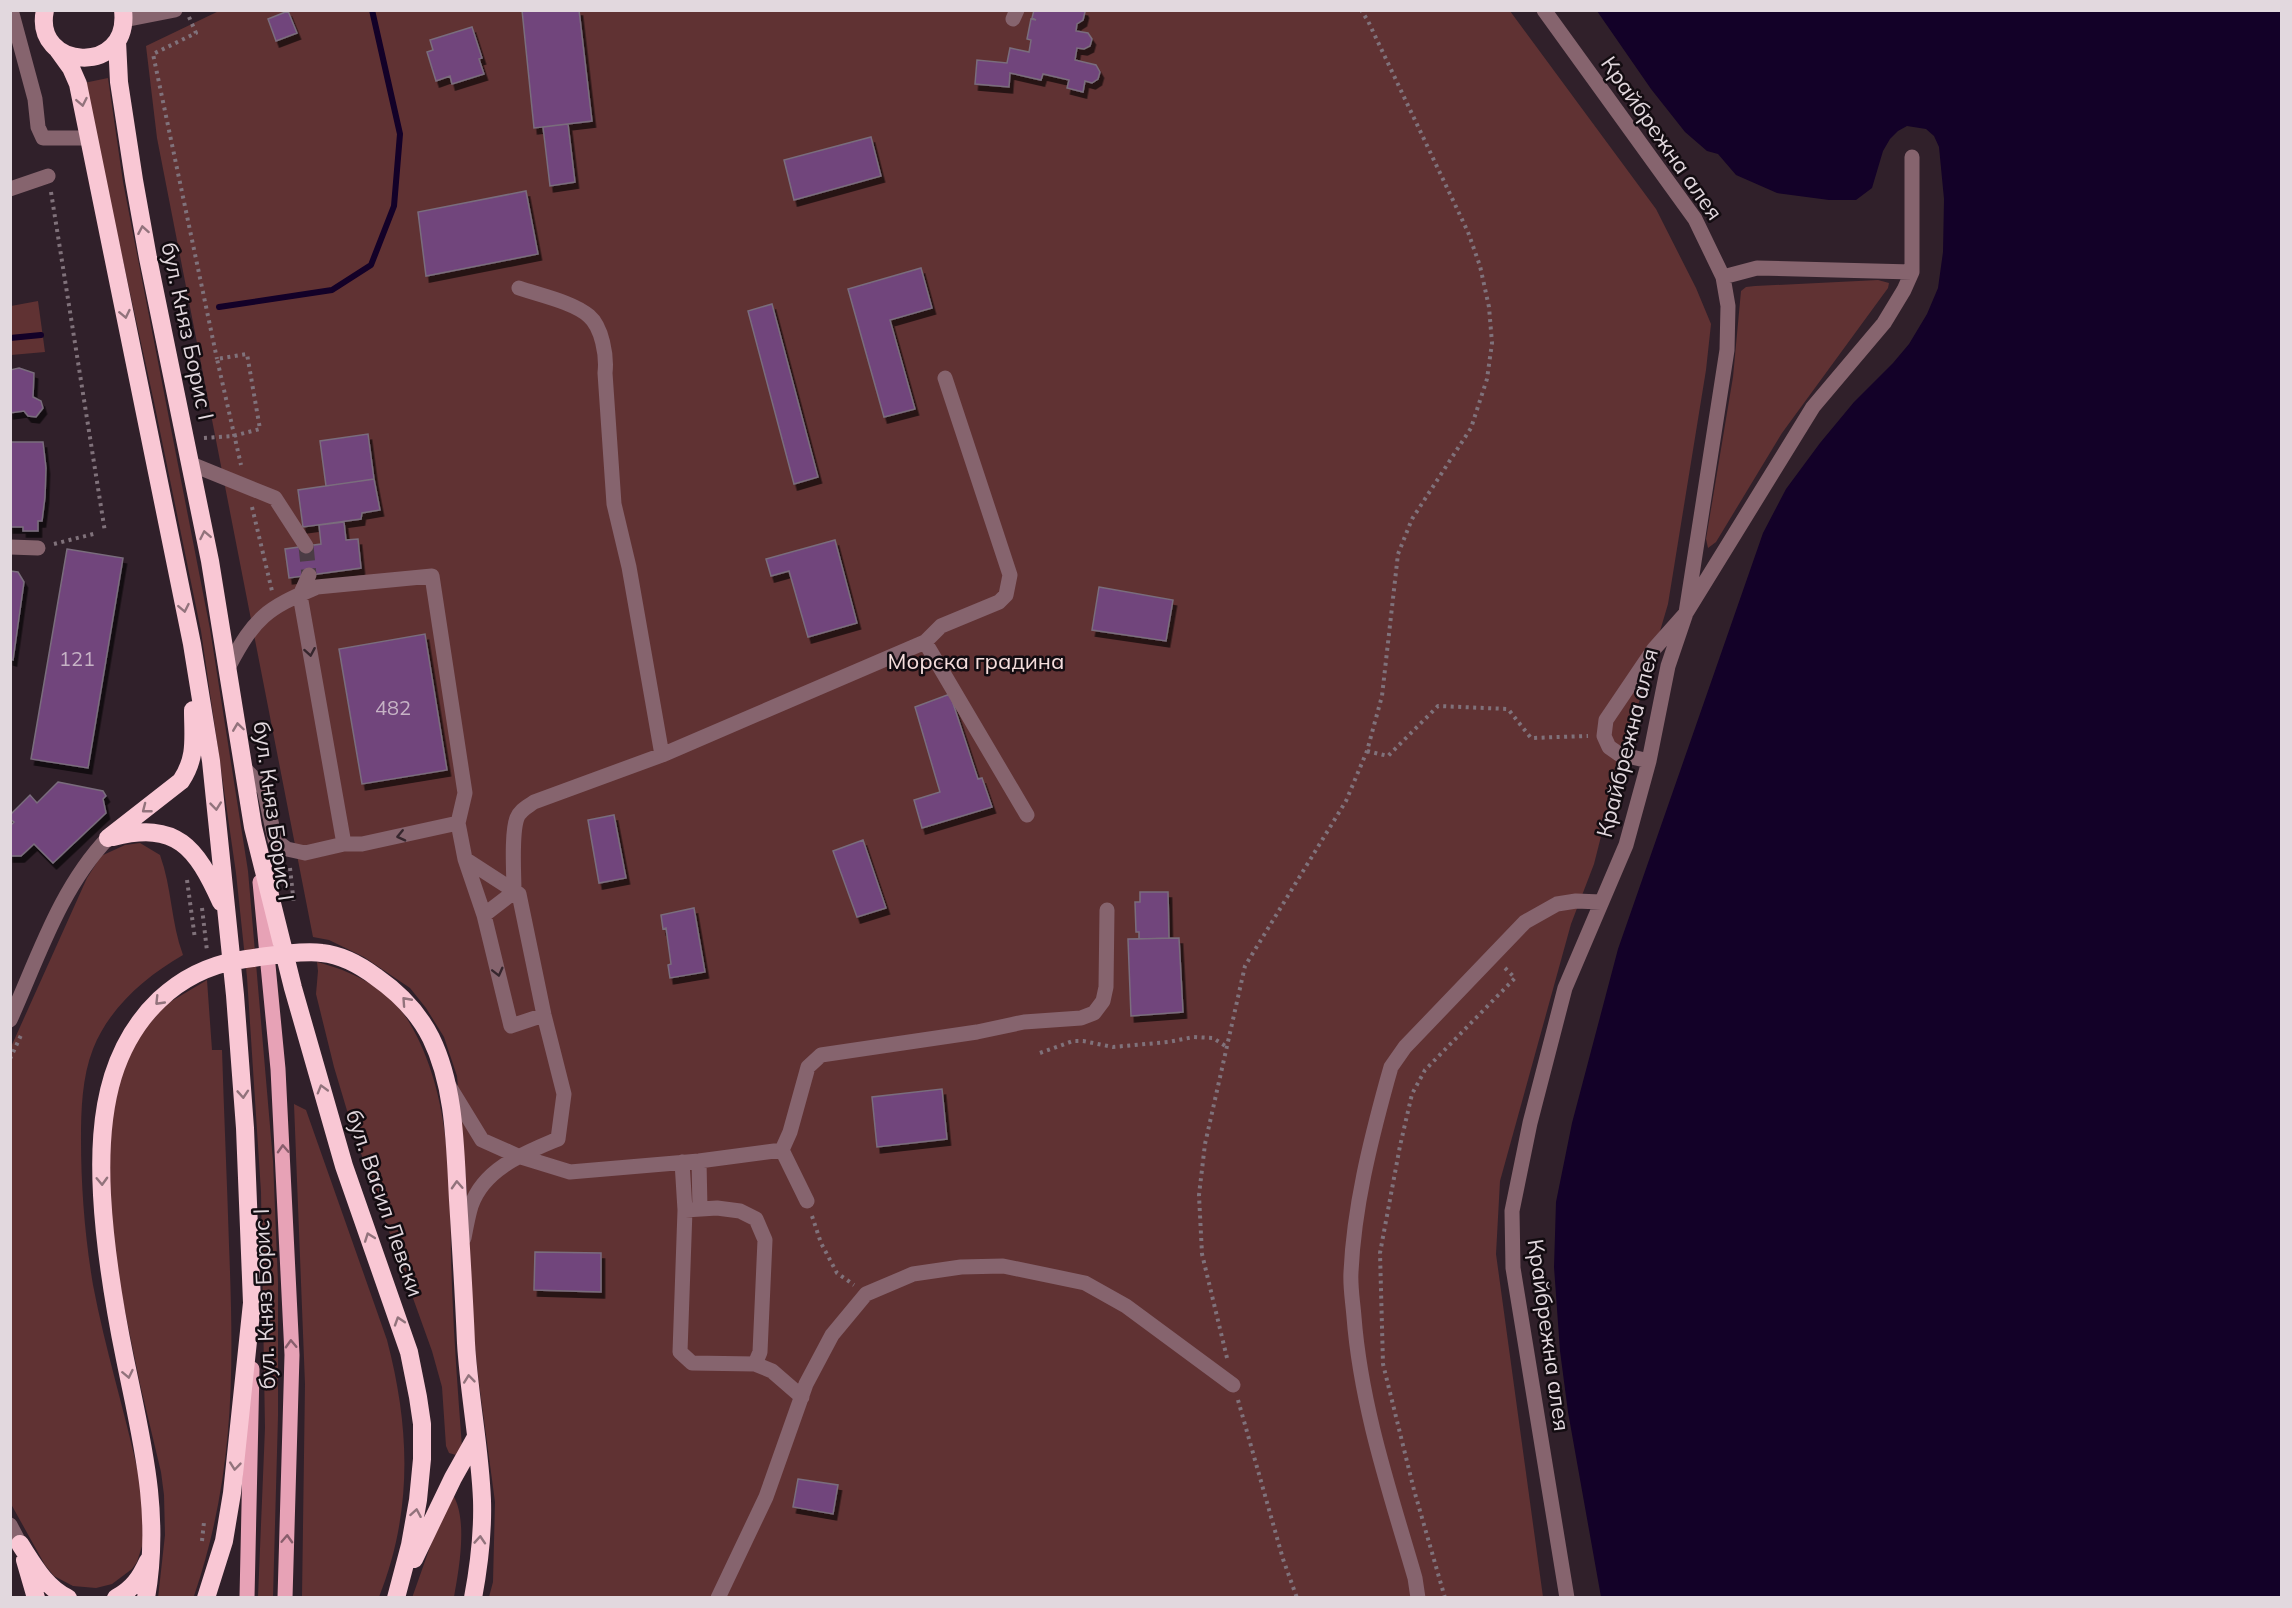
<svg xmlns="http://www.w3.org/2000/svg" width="2292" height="1608" viewBox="0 0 2292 1608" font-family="Mulish,sans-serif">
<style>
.green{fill:#603233}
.water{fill:#130128}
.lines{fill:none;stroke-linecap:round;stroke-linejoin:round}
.stream{stroke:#130128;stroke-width:6}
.building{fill:#71447b;stroke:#7a6d7d;stroke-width:1.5;filter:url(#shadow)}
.minor-tunnel{stroke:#4b3c45;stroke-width:15;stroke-dasharray:15 8;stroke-linecap:butt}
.path{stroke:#80727b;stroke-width:4;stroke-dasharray:3 4.5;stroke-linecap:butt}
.minor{stroke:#86646e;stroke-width:15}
.major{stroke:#e7a2b6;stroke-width:15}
.highway{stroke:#f9c7d4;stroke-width:18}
.oneway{stroke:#92737c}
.oneway2{stroke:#36262d}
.oneway3{stroke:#885e6c}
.labels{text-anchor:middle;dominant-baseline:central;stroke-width:5;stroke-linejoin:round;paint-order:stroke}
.number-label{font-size:20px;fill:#c6b3c5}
.street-label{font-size:22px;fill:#e2d8de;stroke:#130c11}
.park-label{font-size:22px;fill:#f5dedd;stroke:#130c11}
</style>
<defs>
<filter id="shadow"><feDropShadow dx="3.5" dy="6" stdDeviation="0" flood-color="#0009"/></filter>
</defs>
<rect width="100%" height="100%" fill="#30202a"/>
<!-- green -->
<path class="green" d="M221 10 1510 11 1656 209 1696 288 1711 324 1706 370 1668 604 1611 797 1594 864 1571 924 1500 1181 1496 1254 1543 1597H489L493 1582 495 1502 479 1383 471 1311 467 1192 457 1076 444 1037 426 1008 410 988 364 957 329 940 313 937 157 138 146 46Z
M108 78 123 182 210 629 248 871 273 1161 278 1282V1416L273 1597H258L265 1428 261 1192 247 977 236 873 201 631 154 402 84 83Z
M1878 280 1889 283 1888 288 1782 433 1716 542 1708 548 1706 539 1733 377 1741 291 1746 287 1755 286Z
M38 301 45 352 11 355V306Z
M140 843 160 855C172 888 171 923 183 955 145 977 109 1008 93 1049 82 1077 81 1110 81 1139 81 1188 85 1237 93 1285 105 1348 124 1409 138 1472L142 1495 143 1543 137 1562 132 1569 112 1584 96 1588 73 1586 54 1576 45 1565 11 1504V1047L87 878 101 856 125 845Z
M317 962C352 971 390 989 409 1022 456 1101 449 1200 452 1288 454 1341 458 1394 462 1447L456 1455 449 1453 446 1446 442 1387 432 1351 354 1134 334 1067 316 994 318 971Z
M207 980 212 1050H222C224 1115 227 1180 229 1245 234 1371 235 1475 194 1596L158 1598 165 1535 164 1495 161 1472 140 1384 117 1272 108 1197 112 1106 129 1048 165 1005Z
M294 1104 306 1110 387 1340C410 1428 413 1511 379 1597H302L305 1384Z
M453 1495C468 1520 459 1569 454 1597L412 1598 448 1496Z"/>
<!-- water -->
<path class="water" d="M1597 11H2281V1597H1601L1568 1412 1560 1351 1554 1267 1556 1202 1572 1123 1618 949 1763 533 1786 489 1820 443 1854 402 1893 363 1909 344 1927 314 1938 288 1943 252 1944 199 1939 147 1934 136 1926 129 1907 126 1898 131 1890 139 1883 151 1872 188 1856 200H1829L1777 193 1736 175 1718 154 1707 151 1685 132 1651 89Z"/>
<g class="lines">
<!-- stream -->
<path class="stream" d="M219 307 332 290 371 265 394 206 400 134 372 10
M10 338 41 335"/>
</g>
<!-- building -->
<path class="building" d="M522 10H579L592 121 534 128Z
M1034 10H1084L1085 12 1083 20 1077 24 1076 31 1088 33 1092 39 1090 46 1084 49 1077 48 1075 60 1096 65 1100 72 1098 79 1092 83 1085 81 1083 92 1067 88 1069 80 1043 74 1041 80 1010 73 1009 87 975 84 977 60 1007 63 1010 48 1029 52 1031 40 1027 39 1031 19 1036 20 1032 18Z
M288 11 297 33 276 41 268 19Z
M472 27 482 58 479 59 484 74 452 84 450 76 436 81 427 52 433 50 430 40Z
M568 124 575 182 550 186 543 127Z
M871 137 881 176 794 200 784 160Z
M526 191 538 254 426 276 418 212Z
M921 268 932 308 890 320 915 409 884 417 848 289Z
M772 304 818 477 794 484 748 311Z
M19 368 34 373 33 397 41 401 43 408 36 417 28 416 24 411 10 413V370Z
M368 434 374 479 326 486 320 441Z
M10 442H43L46 468 45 497 42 521H38V531H23V527H10Z
M374 479 380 510 362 513 361 519 303 527 298 490Z
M344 522 346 540 358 539 361 568 289 578 285 549 321 544 319 525Z
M835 540 857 623 808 637 789 571 771 576 766 559Z
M67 549 123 558 88 768 31 759Z
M10 571 18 572 24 582 13 660 10 659Z
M1099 587 1173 600 1166 641 1092 630Z
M425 634 447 770 362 784 339 649Z
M950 694 978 779 982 778 992 807 922 828 914 800 940 792 915 707Z
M58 782 103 791 106 796 103 799 106 813 53 863 34 844 21 856H10V826L14 822 10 819V815L30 795 37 803Z
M614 815 626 878 599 883 588 820Z
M863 840 886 908 857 917 833 851Z
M1140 892H1168L1169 938 1139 939V932H1136L1135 902H1140Z
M694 908 705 972 670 978 668 965 671 964 666 928 663 929 661 915Z
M1179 938 1183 1012 1131 1016 1128 939Z
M942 1089 947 1139 877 1147 872 1097Z
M535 1252 601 1253V1292L534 1290Z
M798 1479 838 1485 833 1514 793 1507Z"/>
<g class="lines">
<!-- minor-tunnel -->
<path class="minor-tunnel" d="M306 546 309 575"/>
<!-- path -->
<path class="path" d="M189 17 196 33 153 54 217 359
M51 192 105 532
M204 438 233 436 260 429 247 354 217 359 241 465
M252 507 272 591
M54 544 97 533
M1367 751 1388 756 1438 706 1508 709 1531 738 1588 736
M290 868 294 905
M187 880 195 939
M202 908 207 951
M1040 1053 1073 1041H1083L1113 1047 1168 1042 1194 1037 1213 1038 1227 1047
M10 1059 22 1033
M812 1216 821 1243 837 1273 854 1285
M1227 1358 1202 1254 1199 1195 1205 1144 1245 966 1346 801 1367 751 1382 696 1398 554 1412 519 1471 428 1487 379 1492 343 1489 307 1480 266 1468 232 1368 21 1361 10
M1238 1400 1283 1559 1297 1598
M202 1541 204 1522
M1445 1598 1414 1490 1383 1364 1380 1253 1400 1146 1412 1094 1425 1070 1515 978 1504 967"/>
<!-- minor -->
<path class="minor" d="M11 10 35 99 38 127 43 138H89
M1544 10 1695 219 1723 277 1728 306 1727 350 1686 613 1668 666 1649 761 1626 845 1565 988 1530 1123 1512 1211 1513 1268 1567 1598
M1013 19 1017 10
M124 20 175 10
M10 189 48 176
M1912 272V157
M519 288C539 295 573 302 589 316 602 327 607 356 605 373L614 504 629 567 662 755
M191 464 275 498 306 546
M10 547 38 548
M309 575 300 595 344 844
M925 642 1027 815
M229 666C255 617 266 609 317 587L432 576 465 793 458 823 465 859 519 894 544 1015 564 1094 558 1139C525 1153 484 1168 471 1206 468 1216 466 1227 464 1238
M1649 761 1619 754 1609 747 1604 736 1606 720 1654 649 1686 613 1813 407 1884 323 1904 290 1912 272 1757 268 1723 277
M244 768 264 789 275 840 287 849 305 853 344 844H362L458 823
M465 859 484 915 511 1026 544 1015
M484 915 514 892C514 874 511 834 517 818 520 810 527 807 534 802L662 755 925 642 941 626 999 602 1006 595 1010 575 945 378
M10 1020C38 958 60 888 108 838
M449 1086 482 1140 518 1156 570 1172 699 1161 782 1150 807 1201
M782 1150 790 1132 808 1067 821 1055 977 1032 1024 1022 1081 1018 1094 1013 1103 1001 1106 987 1107 910
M699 1161 700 1209
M682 1162 685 1210 680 1352 692 1363 755 1364 772 1371 802 1397
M685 1210 717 1208 740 1211 756 1219 765 1240 760 1352 755 1364
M10 1525 20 1544
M718 1598 766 1497 806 1384 832 1335 866 1294 913 1274 961 1267 1003 1266 1085 1283 1126 1306 1233 1385
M1418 1598 1415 1578C1390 1492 1361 1407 1354 1317 1353 1303 1350 1287 1351 1272 1354 1207 1370 1143 1387 1081L1391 1067 1405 1047 1525 922 1557 904 1576 901 1601 902"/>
<!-- major -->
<path class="major" d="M260 882 278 1069 292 1355 285 1598
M247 1598 252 1369"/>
<!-- highway -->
<path class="highway" d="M45 10C32 70 131 77 123 10
M117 41 119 82 134 180 148 258 210 561 253 827 293 988 344 1166 409 1352 418 1397 422 1424V1459L418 1500 410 1545 396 1598
M58 50 71 68 78 84 192 644 211 761 235 995 245 1128 252 1303 232 1493 224 1541 206 1598
M113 837C177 821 196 847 221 902
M108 838 181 781C197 757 193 738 193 710
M20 1544C33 1564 45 1587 68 1598
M414 1559 453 1478 476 1437
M25 1560 36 1598
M116 1598C133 1589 140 1578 148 1561
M146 1598C161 1513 142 1442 125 1359 114 1305 105 1251 102 1195 100 1155 101 1115 113 1076 132 1016 176 971 239 960 261 957 301 950 322 953 342 955 360 965 376 977 399 993 418 1012 431 1038 455 1087 455 1146 458 1200 461 1247 464 1295 466 1343 469 1395 480 1448 482 1500 483 1532 479 1566 473 1598"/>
</g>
<!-- one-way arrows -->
<defs><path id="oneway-chevron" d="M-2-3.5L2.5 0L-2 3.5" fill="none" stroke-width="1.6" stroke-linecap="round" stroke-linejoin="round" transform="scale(1.5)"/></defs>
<g class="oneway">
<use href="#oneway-chevron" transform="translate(82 102) rotate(79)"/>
<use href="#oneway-chevron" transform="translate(143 230) rotate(-100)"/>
<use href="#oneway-chevron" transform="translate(125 314) rotate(78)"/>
<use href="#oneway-chevron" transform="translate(205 535) rotate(-101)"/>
<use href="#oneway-chevron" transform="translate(184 608) rotate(79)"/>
<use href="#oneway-chevron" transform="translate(238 727) rotate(-98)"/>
<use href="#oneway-chevron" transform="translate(216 806) rotate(84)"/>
<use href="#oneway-chevron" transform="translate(146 809) rotate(142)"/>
<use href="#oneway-chevron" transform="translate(159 1001) rotate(134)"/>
<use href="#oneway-chevron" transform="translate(406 1001) rotate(-132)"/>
<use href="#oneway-chevron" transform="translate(322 1089) rotate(-106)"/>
<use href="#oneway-chevron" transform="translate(243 1094) rotate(86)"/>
<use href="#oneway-chevron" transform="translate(102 1181) rotate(88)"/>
<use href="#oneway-chevron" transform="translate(457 1185) rotate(-93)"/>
<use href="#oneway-chevron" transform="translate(369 1237) rotate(-110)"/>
<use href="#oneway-chevron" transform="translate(399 1321) rotate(-108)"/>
<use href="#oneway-chevron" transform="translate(128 1374) rotate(78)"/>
<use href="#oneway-chevron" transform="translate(469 1379) rotate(-96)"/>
<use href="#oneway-chevron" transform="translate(235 1466) rotate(96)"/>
<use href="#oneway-chevron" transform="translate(416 1513) rotate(-80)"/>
<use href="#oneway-chevron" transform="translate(480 1540) rotate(-86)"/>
</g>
<g class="oneway2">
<use href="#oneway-chevron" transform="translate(310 652) rotate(80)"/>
<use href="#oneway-chevron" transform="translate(401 836) rotate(167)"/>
<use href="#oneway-chevron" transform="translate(498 972) rotate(76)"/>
</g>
<g class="oneway3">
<use href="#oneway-chevron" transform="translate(283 1149) rotate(-93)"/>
<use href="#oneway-chevron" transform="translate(291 1344) rotate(-92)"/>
<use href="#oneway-chevron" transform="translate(287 1539) rotate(-87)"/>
</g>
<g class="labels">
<!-- number labels -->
<g class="number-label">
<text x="77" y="658">121</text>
<text x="393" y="707">482</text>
</g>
<!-- street labels -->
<g class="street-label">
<text transform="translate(1662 138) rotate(55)">Крайбрежна алея</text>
<text transform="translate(188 331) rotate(78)">бул. Княз Борис I</text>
<text transform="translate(1627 743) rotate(-76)">Крайбрежна алея</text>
<text transform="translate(274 811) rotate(82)">бул. Княз Борис I</text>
<text transform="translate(385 1203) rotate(71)">бул. Васил Левски</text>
<text transform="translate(264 1299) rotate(-92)">бул. Княз Борис I</text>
<text transform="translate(1549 1335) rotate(82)">Крайбрежна алея</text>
</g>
<!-- park labels -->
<g class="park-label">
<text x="976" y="661">Морска градина</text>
</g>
</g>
<!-- border -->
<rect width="2292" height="1608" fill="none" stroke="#e2d8de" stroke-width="24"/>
</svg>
